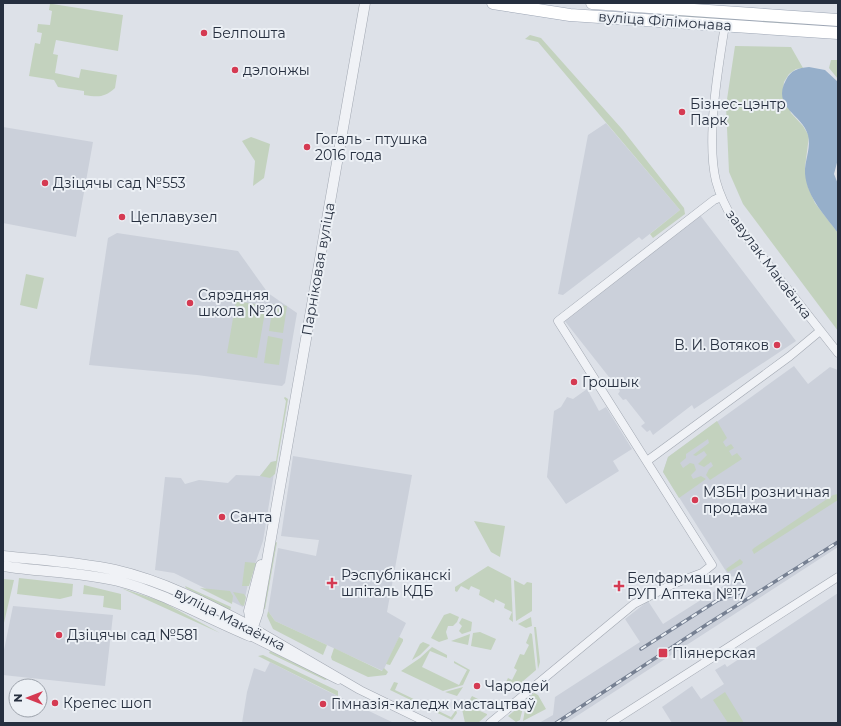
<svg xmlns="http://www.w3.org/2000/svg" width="841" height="726" viewBox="0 0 841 726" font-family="Montserrat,sans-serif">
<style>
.built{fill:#cbd0da}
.green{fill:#c3d2be}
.water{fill:#96afca}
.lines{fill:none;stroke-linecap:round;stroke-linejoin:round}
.minor-casing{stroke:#a2a8b2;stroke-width:9}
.tertiary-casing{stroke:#a2a8b2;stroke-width:11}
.primary-casing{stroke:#9ca5b4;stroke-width:13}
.minor{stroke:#f0f2f6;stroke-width:8}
.tertiary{stroke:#f0f2f6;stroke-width:10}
.primary{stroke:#fff;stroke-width:12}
.rail-casing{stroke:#768092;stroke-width:3.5}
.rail{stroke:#ecf0f5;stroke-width:2;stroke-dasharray:6;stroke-linecap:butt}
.poi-dot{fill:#d53a52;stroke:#ecf0f5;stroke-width:1.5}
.labels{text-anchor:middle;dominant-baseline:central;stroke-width:4;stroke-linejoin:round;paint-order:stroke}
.street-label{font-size:14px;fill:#262f3f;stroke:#ecf0f5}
.poi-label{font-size:14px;fill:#262f3f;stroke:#ecf0f5;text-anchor:start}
</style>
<rect width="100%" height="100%" fill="#dde1e8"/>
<!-- built -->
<path class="built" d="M606 123 680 210 642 240 639 237 563 295 558 294 588 135Z
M3 127 93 142 76 237 3 223Z
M700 215 796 341 694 409 692 405 653 435 650 430 647 432 641 426 645 423 626 399 623 400 618 394 620 391 564 320Z
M117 233 238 251 268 293 297 313 285 383 282 386 197 375 89 365 108 238Z
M794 366 808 384 830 367 838 370V547L566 723H539L553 715 555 697 640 642 625 619 648 601 663 624 737 577 729 576 663 472 668 457Z
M587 389 599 411 606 407 632 449 613 461 619 471 566 504 547 477 554 411 561 407 567 397 573 399Z
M293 456 412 475 387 612 406 623 383 671 275 621 268 611 278 548 316 556 319 540 281 536Z
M276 461 263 541 248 584 243 607 174 573 155 570 165 477 181 478 185 484 199 480 228 483 236 475 260 476 271 462Z
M838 593V723H672L662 707 692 686 701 699 724 684 715 670 725 664 727 667Z
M13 606 113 615 105 686 3 675V655Z
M270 662 325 690 394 723H242L247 692 254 668 265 672Z"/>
<!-- green -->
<path class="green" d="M46 3 123 15 118 51 56 40 53 54 58 55 55 73 79 78 81 69 117 75 115 88C104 98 98 97 84 95V91L58 87 54 80 29 76 35 43 40 44 42 33 37 32 38 24 50 25 52 11 49 10 50 4Z
M666 14 838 25V28L666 17Z
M530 35 541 38 565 65 622 129 684 208 685 214 653 238 650 234 680 210 538 42 525 39Z
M735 46 791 47 803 68 796 69 789 74 784 82 783 90 791 113 803 126 809 136 805 167 808 187 815 203 838 233V331L743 204 729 172 726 106Z
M831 60H838V79L829 68Z
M251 137 270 144 264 178 253 186 255 161 242 141Z
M26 274 44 278 37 309 20 305Z
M236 301 266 306 257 358 227 353Z
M273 304 287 306 283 333 269 331Z
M268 336 283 339 279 365 264 363Z
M285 397 288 399 275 474 270 478 260 476 271 462 276 461 286 401 284 398Z
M717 421 727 438 723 442 726 447 731 444 734 448 729 451 732 456 737 453 742 459 710 480 706 475 709 469 713 466 711 462 704 467 698 464 707 455 704 451 696 456 693 455 709 443 708 439 686 454V458L680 463 683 468 690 463 694 464 696 470 691 475 693 479 701 476 706 479 679 498 663 472 668 457Z
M838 494V500L754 554 752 550 754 548 833 495Z
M474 521 505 526 500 557 491 552Z
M277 542 265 609 263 610 275 543Z
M740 559 743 562 742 564 728 572 726 569Z
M245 562 256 563 249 586H242Z
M488 566 511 578 513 622 509 619 512 612 504 608 505 604 495 599 494 603 479 595 480 590 471 586 469 590 461 586 457 592 455 591V587Z
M19 578 73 584 72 596 60 599 17 594Z
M3 579 14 580 3 627Z
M514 580 524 585 527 582 532 583V611L516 621Z
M137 582C168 589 198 605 227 619L226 621 190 603Z
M84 585 121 594V610L103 607 104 596 83 594Z
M185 586 231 607 230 611 186 588Z
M121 588 161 601 220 633Z
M200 588 230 591 233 596 232 604Z
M233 592 244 594 246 597 244 606 241 605Z
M268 611 275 621 327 645 323 655 273 629 267 616Z
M450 613 459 617 457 622 453 626H448L446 632 448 639 439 642 431 638 444 615Z
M531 617 532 626 526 628 518 624Z
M462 618 472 622 471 631 462 634 459 631 462 626 459 623Z
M534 627H536L540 662 538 669Z
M480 632 496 639 491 650 471 646 473 633Z
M530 633 532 634 536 670 515 688 505 684 508 678 512 680 517 670 514 668 520 654 524 655 529 645 526 643Z
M470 634 468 645 451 641Z
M399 637 403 639V641L390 665 386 664Z
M423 642 430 645 420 655 412 660 420 644Z
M432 647 447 655V658L430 651 422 667 459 685 467 670 454 663V661L470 670 463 685 443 691 401 671 420 658Z
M334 648 382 671 384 668 388 672 386 675 368 677 332 660 331 657Z
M270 651 328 679 325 680 269 653Z
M263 655 338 691V696L258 656Z
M394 682 398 683 395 690 451 717 456 710 457 713 452 720 450 719 390 690Z
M463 687 457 696 445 692Z
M725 692 744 723H728L713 700Z
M534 693 538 695 546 709 523 721 527 699Z
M472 696 492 706 489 710 485 708V706L469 701Z
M524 703 520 720 516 722 508 716Z
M464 704 487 714V715L478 723H465L462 709Z"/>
<!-- water -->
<path class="water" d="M809 67 825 70 838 82V159L834 174 838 184V233C824 214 804 194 805 169 806 158 811 146 808 135 803 115 771 107 786 80 791 70 798 68 809 67Z"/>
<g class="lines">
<!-- minor casing -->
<g class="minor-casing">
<path id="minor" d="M725 25C718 68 706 140 716 181 720 196 726 208 734 221L838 353
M647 461 790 356 820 331
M252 627 360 690 428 723
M250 636 338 680
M490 723 634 604 673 584 702 573 712 565 558 321 714 200 721 197
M610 723 838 577"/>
</g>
<!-- tertiary casing -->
<g class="tertiary-casing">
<path id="tertiary" d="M3 556C40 560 78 562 115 570 163 581 208 604 252 627
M3 566C41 572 80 572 118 581 164 593 206 618 250 636L258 612 365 3
M252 627 249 611 261 565"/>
</g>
<!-- primary casing -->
<g class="primary-casing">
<path id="primary" d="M493 3 570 15 838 33
M592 3 838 20"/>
</g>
<!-- minor -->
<use href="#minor" class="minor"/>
<!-- tertiary -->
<use href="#tertiary" class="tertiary"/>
<!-- primary -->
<use href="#primary" class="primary"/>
<!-- rail casing -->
<g class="rail-casing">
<path id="rail" d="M641 649 718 600 742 592
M556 723 709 623 838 542"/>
</g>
<!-- rail -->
<use href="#rail" class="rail"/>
</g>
<!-- markers -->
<g class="poi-dot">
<circle cx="204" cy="33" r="4"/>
<circle cx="235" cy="70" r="4"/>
<circle cx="682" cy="112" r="4"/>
<circle cx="307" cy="147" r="4"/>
<circle cx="45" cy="183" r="4"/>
<circle cx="122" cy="217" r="4"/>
<circle cx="190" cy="303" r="4"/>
<circle cx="777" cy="345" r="4"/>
<circle cx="574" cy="382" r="4"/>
<circle cx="695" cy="500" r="4"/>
<circle cx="222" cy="517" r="4"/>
<path d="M330 577h4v4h4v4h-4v4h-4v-4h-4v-4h4z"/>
<path d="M617 580h4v4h4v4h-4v4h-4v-4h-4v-4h4z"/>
<circle cx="59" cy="635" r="4"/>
<rect x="658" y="648" width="10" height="10" rx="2"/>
<circle cx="477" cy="686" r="4"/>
<circle cx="55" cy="703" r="4"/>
<circle cx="323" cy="704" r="4"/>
</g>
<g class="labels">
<!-- street labels -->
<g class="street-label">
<text transform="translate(665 21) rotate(4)">вуліца Філімонава</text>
<text transform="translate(769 264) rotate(53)">завулак Макаёнка</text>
<text transform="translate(318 269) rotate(-80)">Парніковая вуліца</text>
<text transform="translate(230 619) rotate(27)">вуліца Макаёнка</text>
</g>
<!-- poi labels -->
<g class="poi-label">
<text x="212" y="33">Белпошта</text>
<text x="243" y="70">дэлонжы</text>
<text x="690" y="104">Бізнес-цэнтр<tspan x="690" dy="16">Парк</tspan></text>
<text x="315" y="139">Гогаль - птушка<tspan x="315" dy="16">2016 года</tspan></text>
<text x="53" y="183">Дзіцячы сад №553</text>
<text x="130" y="217">Цеплавузел</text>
<text x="198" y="295">Сярэдняя<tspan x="198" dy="16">школа №20</tspan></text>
<text x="769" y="345" text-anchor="end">В. И. Вотяков</text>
<text x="582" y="382">Грошык</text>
<text x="703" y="492">МЗБН розничная<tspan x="703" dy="16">продажа</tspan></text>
<text x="230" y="517">Санта</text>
<text x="341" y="575">Рэспубліканскі<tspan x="341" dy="16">шпіталь КДБ</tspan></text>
<text x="627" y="578">Белфармация А<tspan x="627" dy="16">РУП Аптека №17</tspan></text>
<text x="67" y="635">Дзіцячы сад №581</text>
<text x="672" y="653">Піянерская</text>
<text x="485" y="686">Чародей</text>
<text x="63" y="703">Крепес шоп</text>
<text x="331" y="704">Гімназія-каледж мастацтваў</text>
</g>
</g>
<!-- border -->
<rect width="841" height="726" fill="none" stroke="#262f3f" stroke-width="8"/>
<!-- north arrow -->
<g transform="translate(28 698) rotate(270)"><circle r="19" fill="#ecf0f5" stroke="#9da3ac"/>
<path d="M0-3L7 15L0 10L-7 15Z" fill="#d53a52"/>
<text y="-6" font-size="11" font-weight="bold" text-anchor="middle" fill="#262f3f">N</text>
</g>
</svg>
